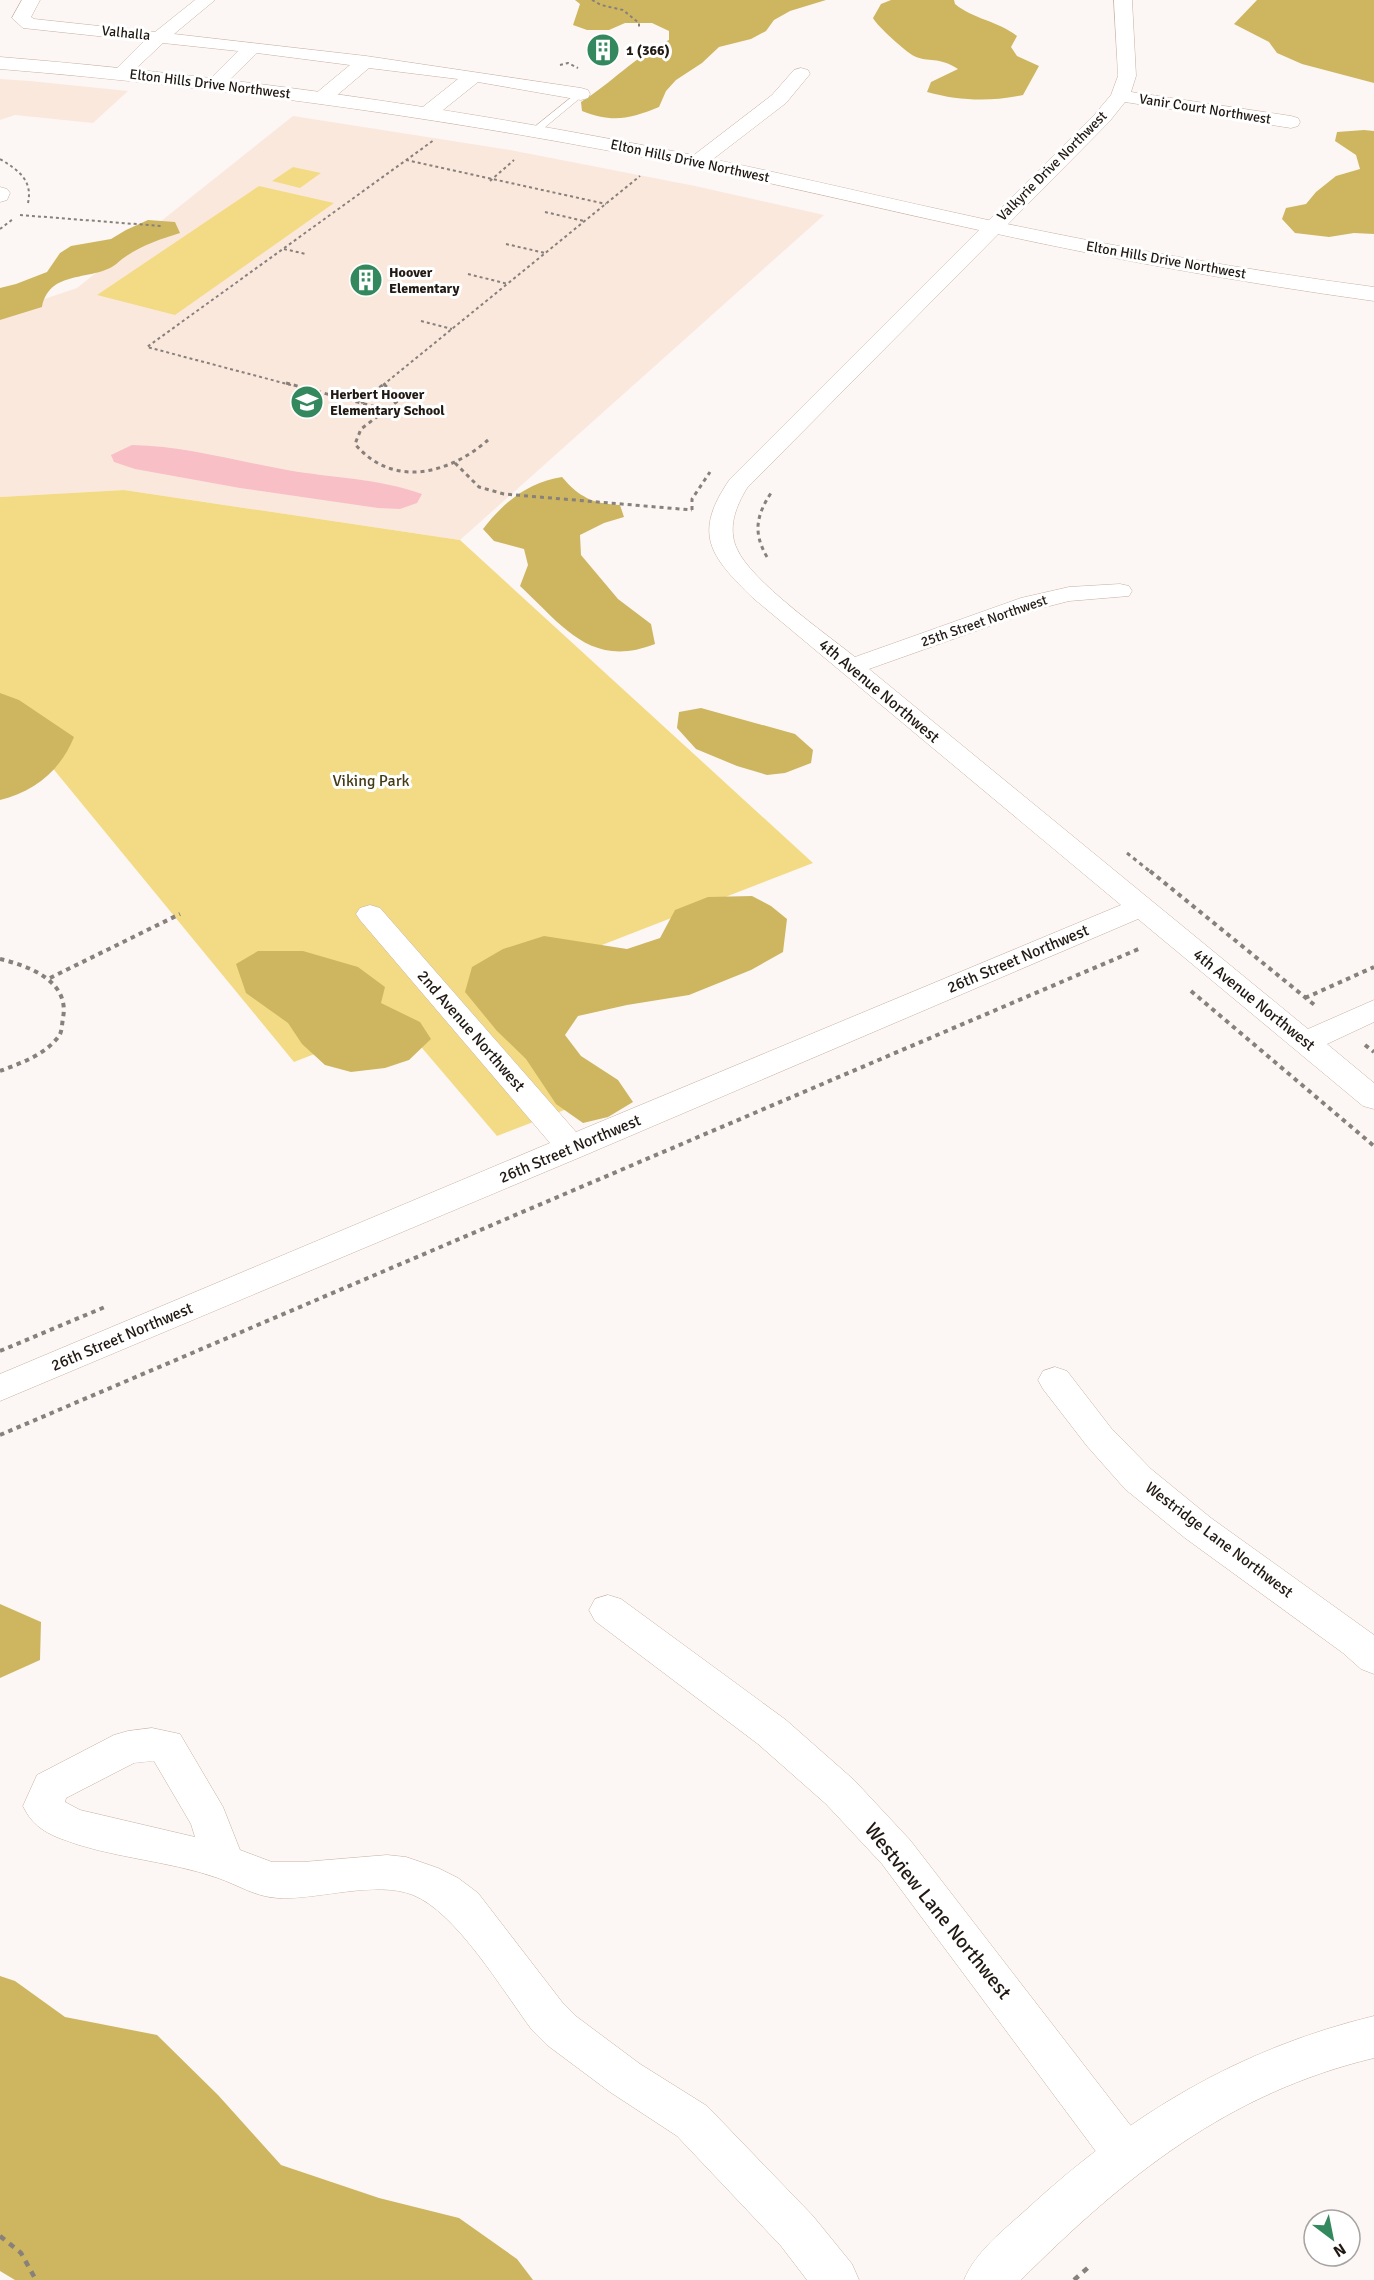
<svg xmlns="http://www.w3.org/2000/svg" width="1374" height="2280" viewBox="0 0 1374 2280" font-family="Signika,sans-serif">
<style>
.built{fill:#fbe8dc}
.green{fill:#f3db86}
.forest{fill:#ceb660}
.water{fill:#f8bfc6}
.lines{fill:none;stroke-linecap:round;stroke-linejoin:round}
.service-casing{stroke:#c8afa1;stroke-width:1}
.minor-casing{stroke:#c8afa1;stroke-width:1}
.tertiary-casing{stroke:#c8afa1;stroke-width:1}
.secondary-casing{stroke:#c8afa1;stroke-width:1}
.path-far3{stroke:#87807b;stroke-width:2;stroke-dasharray:3 3;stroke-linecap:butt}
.path-far2{stroke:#87807b;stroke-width:3;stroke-dasharray:4 4;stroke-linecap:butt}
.path-far1{stroke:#87807b;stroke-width:4;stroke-dasharray:4.5 4.5;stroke-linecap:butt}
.path{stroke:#87807b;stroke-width:4.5;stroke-dasharray:6 6;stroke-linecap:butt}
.service{fill:#fff;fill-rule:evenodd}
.minor{fill:#fff;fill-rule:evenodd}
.tertiary{fill:#fff;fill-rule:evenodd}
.secondary{fill:#fff;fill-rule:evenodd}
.labels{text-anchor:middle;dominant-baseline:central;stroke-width:6;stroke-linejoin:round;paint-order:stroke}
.far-street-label{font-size:14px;fill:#211913;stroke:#fff}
.far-poi-label{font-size:14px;font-weight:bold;fill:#211913;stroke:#fff;text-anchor:start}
.street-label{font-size:16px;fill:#211913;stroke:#fff}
.park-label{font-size:16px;fill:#443a14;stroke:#fff}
.near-street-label{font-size:20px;fill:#211913;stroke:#fff}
</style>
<rect width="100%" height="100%" fill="#fcf7f4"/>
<!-- built -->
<path class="built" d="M0 79 30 81 128 91 93 123 15 115 0 120Z
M293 116 510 150 695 186 824 215 460 540 124 490 0 497V314L77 288Z"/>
<!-- green -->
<path class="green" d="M293 167 321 173 300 188 272 181Z
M259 186 334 203 175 315 97 295Z
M124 490 460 540 813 863 489 989 585 1102 497 1136 399 1021 294 1062 0 704V497Z"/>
<!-- forest -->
<path class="forest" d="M575 0H826L790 11 774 20 766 31 751 39 719 47 702 63 676 80 666 91 659 107C630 119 612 123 582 111L581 102C612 83 635 56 669 40V31L652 23H625L609 30H587L573 25 580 4Z
M891 0H954L955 4C973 19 998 21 1017 36L1011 47 1017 56 1039 66 1023 95C990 102 960 101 927 92L931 82 958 69C938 56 929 63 914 56 906 52 877 26 873 18L881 4Z
M1257 0H1374V83L1302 64 1277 53 1269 42 1234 24Z
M1364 130 1374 131V234L1354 233 1329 237 1295 233 1282 219 1286 208 1306 204 1316 192 1336 176 1360 169 1356 155 1335 141 1337 132Z
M148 220 175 222 180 233C161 239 142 245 125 257 120 260 115 266 110 268 85 280 49 272 42 307L0 320V288L16 284 47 272 60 253 71 246 111 239 126 230Z
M562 477C579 497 593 504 620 505L624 517 604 523 580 535 581 555 618 599 651 624 655 644C591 669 563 626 520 586L528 565 524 549 494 541 483 529C503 503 528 482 562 477Z
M0 693 19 700 74 737C61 770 34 792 0 800Z
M701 708 795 734 813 750 811 763 785 773 767 775 737 766 696 749 677 728 679 712Z
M752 896 771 906 787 919 783 952 751 970 689 995 627 1005 578 1016 565 1035 581 1056 618 1080 633 1102 608 1117 583 1123 556 1104 526 1059 497 1031 465 992 472 967 503 949 544 936 627 949 660 938 675 910 708 897Z
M258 951H303L358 967 385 987 381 1003 420 1022 431 1039 409 1060 385 1068 351 1072 325 1065 302 1044 288 1023 246 993 236 964Z
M0 1604 41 1622 40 1660 0 1678Z
M0 1976 15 1981 65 2017 157 2035 218 2095 281 2165 379 2198 459 2218 517 2259 533 2280H15L0 2271Z"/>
<!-- water -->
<path class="water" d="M132 445C184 446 236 461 287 470 332 478 378 478 422 494L417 503 400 509 378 508 240 488 135 469 114 462 111 455Z"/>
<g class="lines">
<!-- service casing -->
<g class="service-casing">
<path id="service" d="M578 92 585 94 538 133H532V129Z"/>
</g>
<!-- minor casing -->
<g class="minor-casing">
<path id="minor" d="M22 0H40L31 17 34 19 155 32 195 0H215L174 34 366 56 581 88 588 90 590 94 588 98 581 100 478 82 433 118H419L417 114 419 110 458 79 369 68 329 102H315L313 98 315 94 350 65 257 53 221 88H207L205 84 238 51 163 43 127 77H115L112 73 144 41 23 28 12 18Z
M1114 0H1132L1136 76 1131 92 1291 116 1298 118 1300 122 1298 126 1291 128 1125 102 1109 122 747 488C736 506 727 528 737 549 751 581 825 633 855 657L1021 598 1069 587 1120 584 1129 586 1132 591 1129 596 1069 601 1038 609 869 669 1308 1029 1374 1000V1022L1327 1044 1374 1083V1109L1363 1106 1138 919 583 1156 0 1401V1374L550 1143 360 920 356 914 360 908 370 905 380 908 576 1132 1121 905 753 598C710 556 692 534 730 479L1095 114 1111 95 1118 76Z
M801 68 808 70 810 74 786 103 704 166H690L687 162 690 158 772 95 794 70Z
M0 187 7 189 10 193 7 200 0 202Z
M1055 1367 1067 1371 1111 1428 1151 1469 1211 1518 1374 1635V1674L1361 1669 1343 1653 1185 1538 1125 1489 1087 1446 1043 1389 1038 1380 1043 1371Z
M608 1595 621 1599 786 1720 854 1780 910 1840 1141 2139 1147 2154 1141 2169 1125 2175 1109 2169 882 1864 826 1804 758 1744 595 1621 589 1610 595 1599Z
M152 1728 180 1734 223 1807 240 1850 272 1862H303L387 1855 406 1857 438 1868 458 1878 478 1893 562 2002 577 2017 640 2064 707 2106 813 2216 852 2264 859 2280H807L781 2246 677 2136 610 2092 547 2045 532 2030C503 1991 456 1912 413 1895 376 1880 318 1900 278 1898 256 1897 238 1885 218 1878 167 1860 109 1858 59 1838 42 1831 31 1823 23 1806L37 1775 114 1735 128 1731ZM154 1761 191 1824 195 1837 80 1810 65 1802 66 1798 134 1763Z"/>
</g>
<!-- tertiary casing -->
<g class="tertiary-casing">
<path id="tertiary" d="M1374 2016V2058C1228 2093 1125 2176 1021 2280H964C976 2251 1004 2230 1027 2209 1129 2115 1238 2049 1374 2016Z"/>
</g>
<!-- secondary casing -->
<g class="secondary-casing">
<path id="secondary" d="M0 57C233 76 464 109 693 155 792 175 889 199 988 220 1116 247 1244 270 1374 287V301C1244 283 1116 260 988 232 889 211 792 187 693 167 464 121 233 88 0 69Z"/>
</g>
<!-- path-far3 -->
<path class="path-far3" d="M592 0 601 5 623 10 639 23V28
M560 65 568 63 578 68
M0 159C18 170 33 180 28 203
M406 160 606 204
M490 181 514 160
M545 212 584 221
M20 215 161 226
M0 229 13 219
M506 244 545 253
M284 249 306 254
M468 274 508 284
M421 321 452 329
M291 385 147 347 434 140
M383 385 640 176"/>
<!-- path-far2 -->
<path class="path-far2" d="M286 383 387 410
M384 384 399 400 361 429 355 444C393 489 449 474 488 440
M361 403 385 383
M455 463 479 487 504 494 692 510
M692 510V499L710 472
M767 557C753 533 756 516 771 493
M1127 853 1152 873"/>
<!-- path-far1 -->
<path class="path-far1" d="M1150 871 1317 1007
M0 959C29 966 70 981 63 1018 62 1023 62 1032 59 1036 45 1055 21 1063 0 1071
M50 978 180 914
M1191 991 1374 1146
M1305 998 1374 967
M1365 1045 1374 1052
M0 1351 105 1307
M0 1435 1141 948"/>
<!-- path -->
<path class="path" d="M0 2236 21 2253 36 2280
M1074 2280 1091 2265"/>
<!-- service -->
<use href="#service" class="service"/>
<!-- minor -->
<use href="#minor" class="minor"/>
<!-- tertiary -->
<use href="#tertiary" class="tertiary"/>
<!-- secondary -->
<use href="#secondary" class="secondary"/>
</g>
<!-- icons -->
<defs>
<g id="building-disc" transform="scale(1.725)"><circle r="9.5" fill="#33895d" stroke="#fff"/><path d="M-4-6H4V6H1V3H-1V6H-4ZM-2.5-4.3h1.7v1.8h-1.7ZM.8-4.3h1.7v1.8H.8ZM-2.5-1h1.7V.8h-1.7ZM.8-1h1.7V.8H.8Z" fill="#fff"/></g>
<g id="school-disc" transform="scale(1.725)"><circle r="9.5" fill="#33895d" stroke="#fff"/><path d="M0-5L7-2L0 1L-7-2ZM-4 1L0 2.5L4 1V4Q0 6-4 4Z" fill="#fff"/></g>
</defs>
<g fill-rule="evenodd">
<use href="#building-disc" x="603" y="50"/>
<use href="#building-disc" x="366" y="280"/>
<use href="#school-disc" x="307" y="402"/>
</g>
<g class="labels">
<!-- far-street labels -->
<g class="far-street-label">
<text transform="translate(126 33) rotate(6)">Valhalla</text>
<text transform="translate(210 84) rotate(7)">Elton Hills Drive Northwest</text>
<text transform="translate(1205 109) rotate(9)">Vanir Court Northwest</text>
<text transform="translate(690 161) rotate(12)">Elton Hills Drive Northwest</text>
<text transform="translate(1052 166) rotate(-45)">Valkyrie Drive Northwest</text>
<text transform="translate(1166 260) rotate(10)">Elton Hills Drive Northwest</text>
<text transform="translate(984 621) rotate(-19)">25th Street Northwest</text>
</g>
<!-- far-poi labels -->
<g class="far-poi-label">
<text x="626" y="50">1 (366)</text>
<text x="389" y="272">Hoover<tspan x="389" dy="16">Elementary</tspan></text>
<text x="330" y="394">Herbert Hoover<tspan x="330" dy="16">Elementary School</tspan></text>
</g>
<!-- street labels -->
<g class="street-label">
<text transform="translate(879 691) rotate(40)">4th Avenue Northwest</text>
<text transform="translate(1018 959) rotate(-23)">26th Street Northwest</text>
<text transform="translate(1254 1000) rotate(39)">4th Avenue Northwest</text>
<text transform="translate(471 1031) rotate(49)">2nd Avenue Northwest</text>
<text transform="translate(570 1149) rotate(-23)">26th Street Northwest</text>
<text transform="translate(122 1337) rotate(-23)">26th Street Northwest</text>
<text transform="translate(1219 1540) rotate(37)">Westridge Lane Northwest</text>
</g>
<!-- park labels -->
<g class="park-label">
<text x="371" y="781">Viking Park</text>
</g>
<!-- near-street labels -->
<g class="near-street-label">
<text transform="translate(938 1911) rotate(51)">Westview Lane Northwest</text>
</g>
</g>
<!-- north arrow -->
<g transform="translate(1332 2238) rotate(148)"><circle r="28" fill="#ffffff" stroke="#a6a3a1" stroke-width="1.5"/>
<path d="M0-4.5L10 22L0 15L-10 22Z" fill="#33895d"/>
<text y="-9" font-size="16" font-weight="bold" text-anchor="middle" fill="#211913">N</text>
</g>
</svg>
